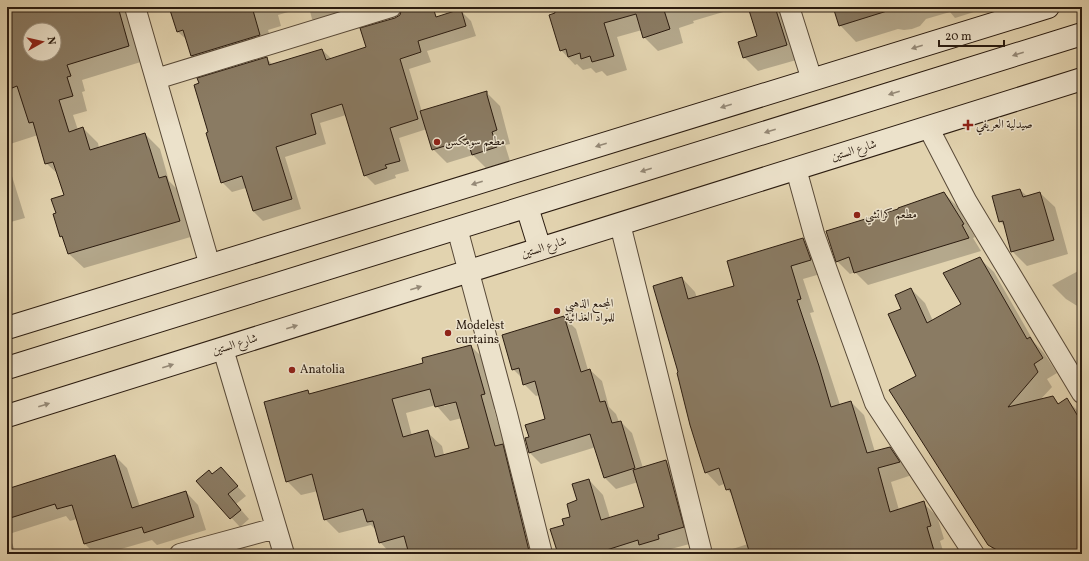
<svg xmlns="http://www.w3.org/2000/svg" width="1089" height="561" viewBox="0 0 1089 561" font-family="Vollkorn,Amiri,serif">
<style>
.shadow{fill:#0003;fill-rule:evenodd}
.building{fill:#8a7b63;stroke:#2b1c10;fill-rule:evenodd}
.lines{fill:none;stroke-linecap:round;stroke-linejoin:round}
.street-casing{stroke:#594a38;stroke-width:22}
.secondary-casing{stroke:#2b1c10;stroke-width:24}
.street{stroke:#ece2cb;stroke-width:20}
.secondary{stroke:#ece2cb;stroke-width:22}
.oneway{fill:#958977}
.poi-dot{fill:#8f2418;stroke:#ece2cb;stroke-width:1.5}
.labels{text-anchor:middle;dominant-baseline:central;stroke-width:3;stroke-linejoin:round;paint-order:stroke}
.poi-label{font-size:12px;fill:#2b1c10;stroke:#ece2cb;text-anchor:start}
.street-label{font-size:12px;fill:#2b1c10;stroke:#ece2cb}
</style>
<rect width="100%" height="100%" fill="#e2d3af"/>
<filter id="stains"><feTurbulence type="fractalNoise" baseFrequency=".005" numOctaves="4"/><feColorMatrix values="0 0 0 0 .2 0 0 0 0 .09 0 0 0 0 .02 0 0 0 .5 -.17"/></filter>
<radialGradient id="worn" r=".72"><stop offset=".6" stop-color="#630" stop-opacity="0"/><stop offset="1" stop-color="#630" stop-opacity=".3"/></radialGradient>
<!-- shadow -->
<path class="shadow" d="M7 7H131L144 61 82 80 85 91 82 92 87 111 73 115 78 130 83 128 98 143 99 148 145 134 160 149 169 181 180 192 194 236 84 268 69 254 65 240 61 236 57 214 65 195 59 175 46 163 38 135 7 145ZM30 30H54V54H30Z
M170 7H305L278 15 281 26 268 30 274 49 206 70 191 56 187 40 178 32Z
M309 7H383L327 33 312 19Z
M555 7H740L693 21 694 23 679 28 683 43 658 51 644 37 642 30 617 37 627 70 607 76 602 71 596 73 591 68 583 70 577 64 575 65 561 50 557 14Z
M749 7H784L800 59 758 71 744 57 758 37Z
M834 7H990L955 18 950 12 926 19 920 26 912 29 904 30 898 29 856 42 840 25Z
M461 11 471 21 476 36 427 51 431 62 409 69 422 112 486 92 500 106 510 144 505 145 510 161 486 168 473 155 447 163 433 149 427 129 399 138 409 171 395 175 396 178 375 185 365 175 346 115 320 123 326 144 285 157 301 209 263 221 253 211 246 188 232 192 222 182 266 58 273 65 322 50 332 59 367 48Z
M7 160 25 218 7 223Z
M1020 190 1027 196 1040 193 1055 207 1068 254 1027 266 1012 251 1006 228 1000 221Z
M944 193 957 206 975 237 973 238 981 251 868 285 855 272 850 274 837 261 900 210Z
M803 239 816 253 824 273 803 279 814 312 810 313 840 405 851 402 864 415 875 452 890 448 903 461 912 475 891 482 899 510 923 503 937 516 944 539 940 541 944 554H720V553L748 544 733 496 727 489 724 484 719 486 706 472 682 278 695 292 697 298 736 286Z
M979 258 994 272 1034 342 1044 353 1057 373 1047 379 1052 387 1040 400 1053 397 1059 404 1067 400 1082 415V554H998L989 545 917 376 902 309 911 289 925 303 933 321 963 305Z
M1082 269V309L1066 299 1052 285Z
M564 317 576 329 588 370H590L602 381 609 407 616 414 619 422H621L632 433 643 468 666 461 680 475 697 542 671 549 672 553 669 554H559L565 526 572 517 589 480 603 495 610 518 645 508 638 482 616 489 604 477 596 447 541 464 530 453V438L546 419 539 395 536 396 524 384 523 379 513 369Z
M471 346 485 360 498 408 494 409 505 448 540 554H410V552L402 554H391L380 542 376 530 371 525 339 533 325 519 318 491 301 495 287 481 307 392 310 394 425 364ZM461 401 444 406V404ZM436 405 450 421 462 418 470 448 444 455 442 446 427 432 412 436 406 413Z
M115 456 127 468 140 507 186 492 198 505 206 530 157 545 152 540 104 554H95L85 544 77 519 70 521 66 516 9 534 16 554H7V490Z
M221 468 246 496 236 504 249 519 240 527 197 481 213 475Z"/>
<!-- building -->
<path class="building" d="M7 7H118L129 46 67 65 71 76 67 77 73 96 59 100 69 132 83 127 90 150 145 133 159 178 166 176 180 221 68 254 62 236 60 237 53 214 56 213 51 199 64 195 53 162 45 164 33 122 29 123 17 86 7 90ZM30 30H54V54H30Z
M169 7H252L260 35 191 56 183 30 177 32Z
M402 7H433L436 17 461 9 466 26 418 41 421 52 400 59 418 119 390 128 400 161 385 165 387 168 364 176 342 104 311 114 316 134 276 147 292 199 253 211 242 176 221 183 206 133 208 132 194 85 199 83 197 78 267 57 269 65 322 49 326 60 366 47 360 28 395 18 400 15Z
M554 7H663L670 29 643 38 636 14 604 23 614 56 592 62 590 56 581 59 580 53 568 57 566 49 560 51 549 15 555 13Z
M748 7H775L787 45 743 58 738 42 757 36Z
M833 7H886L887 11 839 26Z
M487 91V95L497 130 492 132 497 147 472 155 467 139 432 150 420 111Z
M1020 189 1023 197 1040 192 1054 240 1011 252 1003 221 999 222 992 196Z
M944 192 964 224 962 225 969 238 854 273 849 257 836 262 826 231 898 209V208Z
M803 238 811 260 791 266 801 299 797 300 819 366 831 407 851 401 867 453 890 447 900 462 878 468 890 512 924 501 931 526 927 527 935 554H750L730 489 726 490 719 468 705 473 690 425 677 373 678 372 653 286 682 277 688 299 734 286 727 261Z
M980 257 1027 339 1030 337 1043 358 1034 364 1038 372 1008 407 1053 396 1058 404 1067 398 1082 423V554H1004L988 545 889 390 916 376 888 314 901 309 895 295 911 288 927 323 961 304 943 273Z
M564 316 581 372 590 369 600 402 605 401 612 423 621 421 635 468 604 478 590 434 529 453 525 438 529 437 525 425 545 419 535 381 523 385 519 368 512 370 502 335Z
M471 345 485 394 481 395 495 446 503 444 529 551 519 554H409L404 536 379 543 373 521 367 522 363 509 324 520 312 474 286 482 264 402 308 390 309 394 423 363 422 358ZM430 389 435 407 456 402 469 448 435 457 428 430 403 437 392 399Z
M115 455 132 508 186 491 194 517 144 533 142 527 84 544 72 505 57 509 55 504 7 519V489Z
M666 460 684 527 658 535 659 539 639 545 638 540 594 554H558L550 529 564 525 562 519 570 517 567 504 577 500 572 484 589 479 601 520 644 507 633 470Z
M221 467 238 486 228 494 241 510 230 519 196 481 209 470 212 474Z"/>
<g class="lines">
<!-- street casing -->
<g class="street-casing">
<path id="street" d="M135 7 210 266
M789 7 812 80
M156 79 391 7
M928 127 967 202 1082 393
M796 169 814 234 875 403 974 554
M620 224 702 554
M457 228 507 414 542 554
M223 349 284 554
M180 554 276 528"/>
</g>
<!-- secondary casing -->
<g class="secondary-casing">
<path id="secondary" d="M527 207 540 249
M7 328 1048 7
M7 368 1082 34
M7 416 1082 79"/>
</g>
<!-- street -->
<use href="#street" class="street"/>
<!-- secondary -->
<use href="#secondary" class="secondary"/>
</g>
<!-- one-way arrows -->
<defs><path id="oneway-solid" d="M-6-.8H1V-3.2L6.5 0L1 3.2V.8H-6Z"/></defs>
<g class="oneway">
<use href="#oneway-solid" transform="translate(917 47) rotate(163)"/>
<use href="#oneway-solid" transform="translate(1018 54) rotate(163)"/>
<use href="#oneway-solid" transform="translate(894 93) rotate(163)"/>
<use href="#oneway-solid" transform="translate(726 106) rotate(163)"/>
<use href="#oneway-solid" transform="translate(770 131) rotate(163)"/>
<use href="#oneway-solid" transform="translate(601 145) rotate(163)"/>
<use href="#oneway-solid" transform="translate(646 170) rotate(163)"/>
<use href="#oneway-solid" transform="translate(477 183) rotate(163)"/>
<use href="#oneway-solid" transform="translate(416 288) rotate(-17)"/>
<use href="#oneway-solid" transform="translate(292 327) rotate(-17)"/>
<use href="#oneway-solid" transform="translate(168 366) rotate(-17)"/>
<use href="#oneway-solid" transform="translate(44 405) rotate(-17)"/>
</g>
<!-- markers -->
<g class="poi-dot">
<path d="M966 119h4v4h4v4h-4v4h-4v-4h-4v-4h4z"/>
<circle cx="437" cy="142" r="4"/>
<circle cx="857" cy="215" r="4"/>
<circle cx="557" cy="311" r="4"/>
<circle cx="448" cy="333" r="4"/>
<circle cx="292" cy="370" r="4"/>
</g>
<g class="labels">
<!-- poi labels -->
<g class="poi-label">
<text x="976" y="125">صيدلية العريفي</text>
<text x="445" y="142">مطعم سومكس</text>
<text x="865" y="215">مطعم كراتشي</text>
<text x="565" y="304">المجمع الذهبي<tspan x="565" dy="14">للمواد الغذائية</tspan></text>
<text x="456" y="326">Modelest<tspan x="456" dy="14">curtains</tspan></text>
<text x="300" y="370">Anatolia</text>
</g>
<!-- street labels -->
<g class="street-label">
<text transform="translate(854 151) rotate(-17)">شارع الستين</text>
<text transform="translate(544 248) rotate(-17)">شارع الستين</text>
<text transform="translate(235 345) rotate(-17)">شارع الستين</text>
</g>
</g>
<!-- margin -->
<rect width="1089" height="561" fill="none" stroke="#e2d3af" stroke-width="24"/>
<rect x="8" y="8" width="1073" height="545" fill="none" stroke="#2b1c10" stroke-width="2"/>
<rect x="12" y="12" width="1065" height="537" fill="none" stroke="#2b1c10"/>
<!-- north arrow -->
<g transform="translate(42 42) rotate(82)"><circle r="19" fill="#ece2cb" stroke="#9f9380"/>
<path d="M0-3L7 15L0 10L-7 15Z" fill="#8f2418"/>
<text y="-6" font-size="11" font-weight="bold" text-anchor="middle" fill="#2b1c10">N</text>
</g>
<!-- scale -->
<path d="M939 40v6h65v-6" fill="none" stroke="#2b1c10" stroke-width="2"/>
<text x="945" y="40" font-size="12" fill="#2b1c10" stroke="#ece2cb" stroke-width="3" paint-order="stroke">20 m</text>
<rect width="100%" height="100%" filter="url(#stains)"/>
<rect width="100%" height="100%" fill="url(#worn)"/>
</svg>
